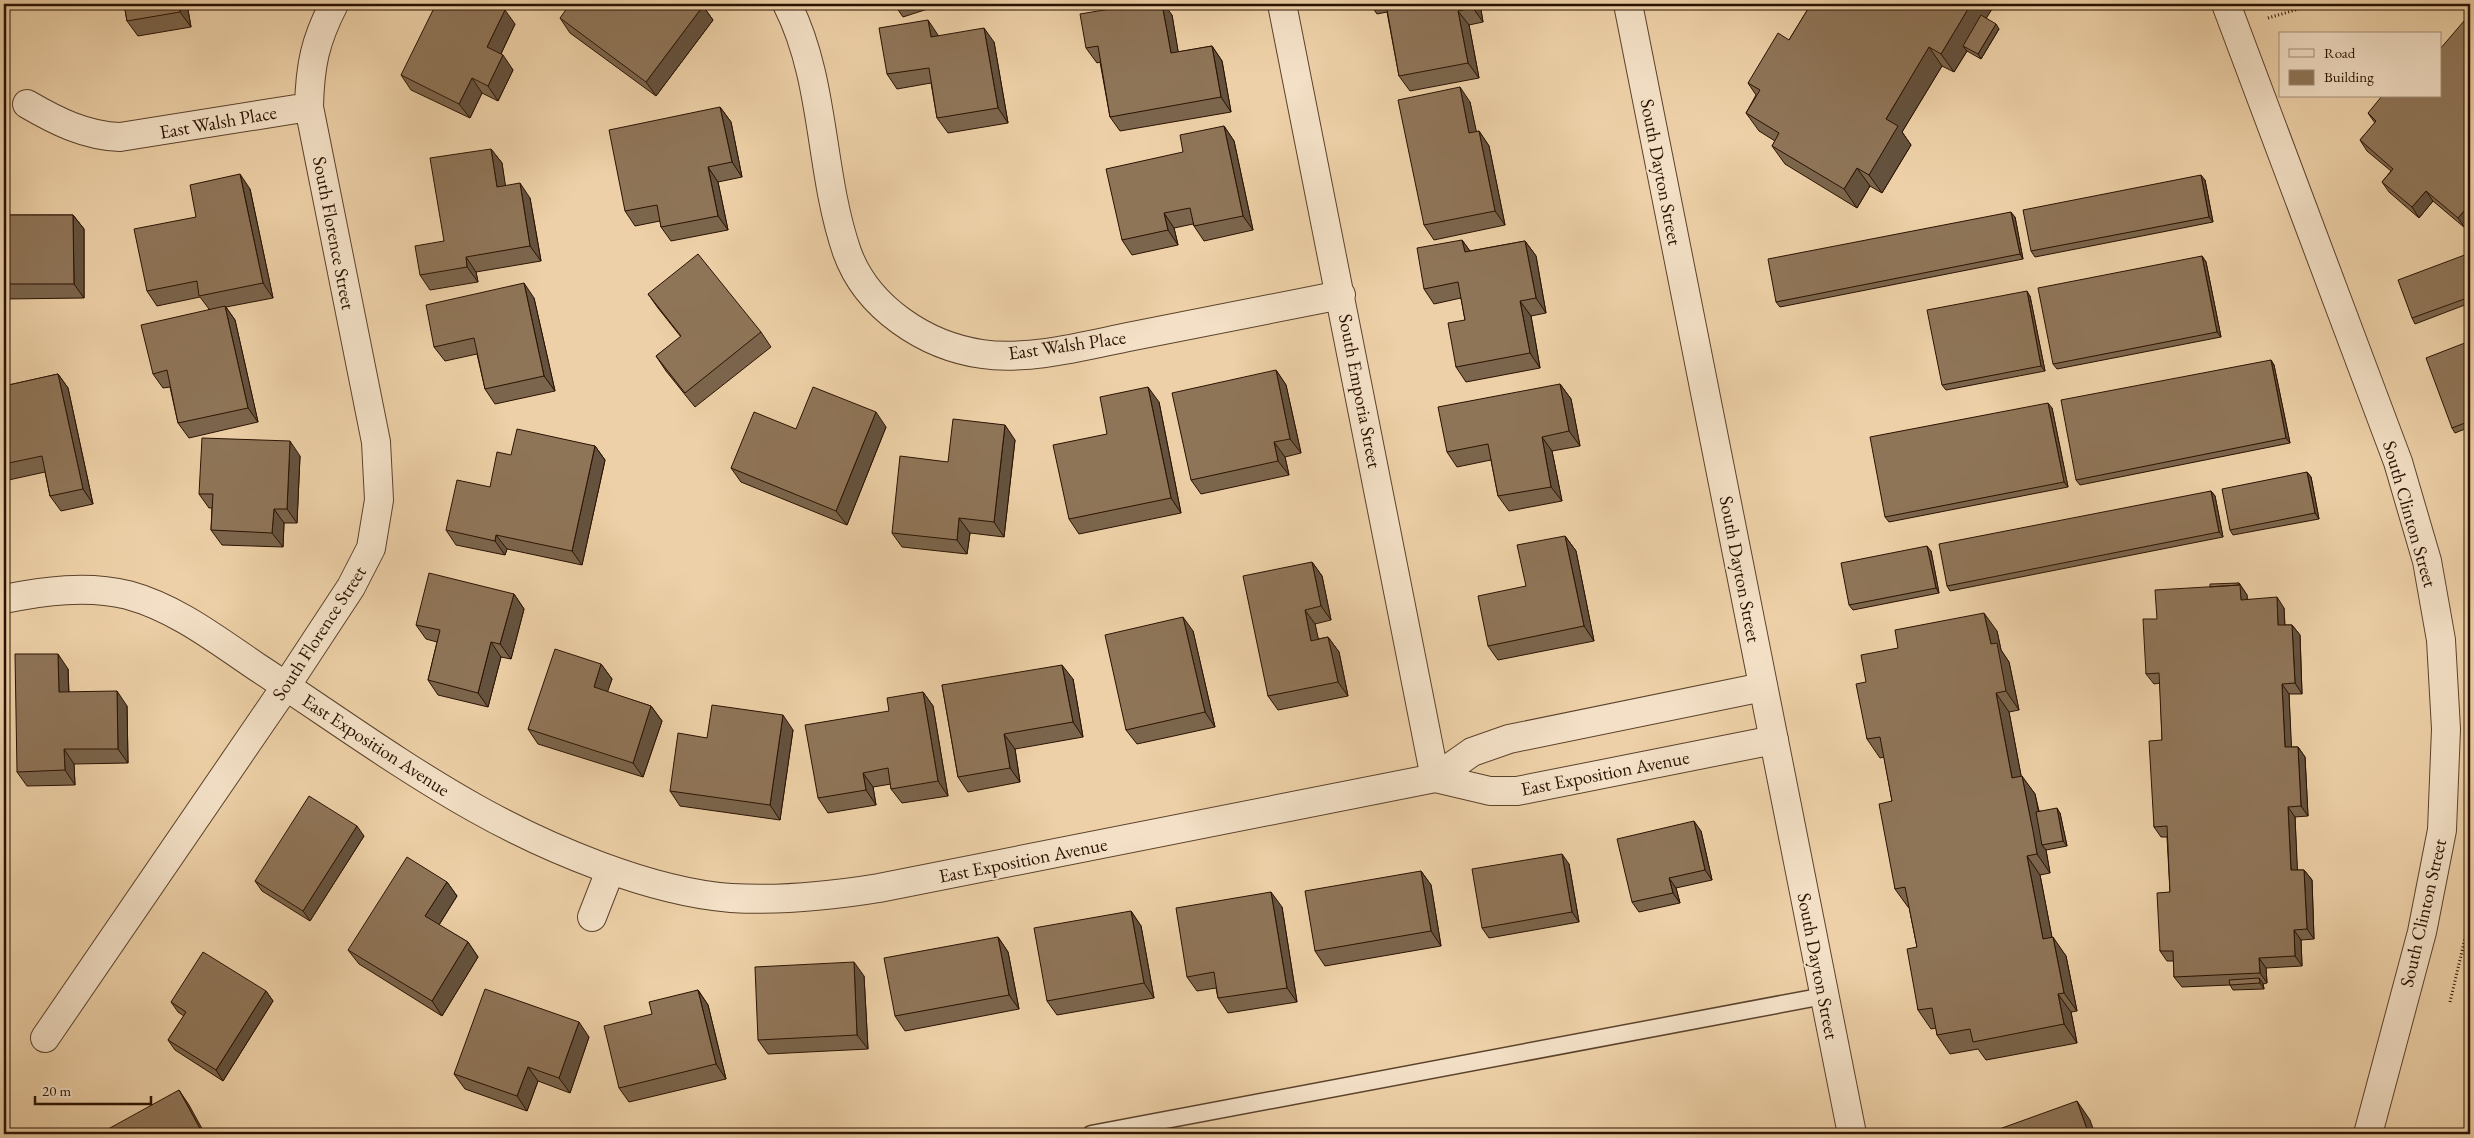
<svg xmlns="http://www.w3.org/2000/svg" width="2474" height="1138" viewBox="0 0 2474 1138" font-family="'EB Garamond',serif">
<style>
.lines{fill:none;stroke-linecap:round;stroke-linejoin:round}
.service-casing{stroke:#5b422b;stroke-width:19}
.minor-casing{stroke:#5b422b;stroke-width:30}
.tertiary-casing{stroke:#5b422b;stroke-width:30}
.path{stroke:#2a1202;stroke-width:3;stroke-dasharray:1 2.5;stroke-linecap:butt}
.service{stroke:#f3e0c6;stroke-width:16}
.minor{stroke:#f3e0c6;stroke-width:28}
.tertiary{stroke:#f3e0c6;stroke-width:28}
.wall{fill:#7b654c;stroke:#2a1202}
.shaded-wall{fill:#64523e;stroke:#2a1202}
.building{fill:#8f7558;stroke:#2a1202}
.labels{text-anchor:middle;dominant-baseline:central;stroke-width:4.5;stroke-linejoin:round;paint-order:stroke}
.street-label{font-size:19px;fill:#2a1202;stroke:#f3e0c6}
</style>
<rect width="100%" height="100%" fill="#edd0a7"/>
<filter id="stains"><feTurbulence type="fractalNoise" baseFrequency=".004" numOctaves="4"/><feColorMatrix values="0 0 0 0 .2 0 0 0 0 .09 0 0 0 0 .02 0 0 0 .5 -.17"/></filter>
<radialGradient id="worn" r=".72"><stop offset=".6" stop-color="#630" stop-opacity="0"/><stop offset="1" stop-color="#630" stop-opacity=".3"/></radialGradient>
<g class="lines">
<!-- service casing -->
<g class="service-casing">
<path id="service" d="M1091 1134 1824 996"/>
</g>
<!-- minor casing -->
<g class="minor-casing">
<path id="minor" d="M787 4C826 81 819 171 847 252 867 308 926 346 982 354 1027 361 1084 346 1128 337 1199 323 1270 309 1341 295
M1282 4 1435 778
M2226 4 2398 462 2427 561 2441 640 2446 729 2442 830 2422 932 2368 1134
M27 104C56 121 86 136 120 137L309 107
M4 599C44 591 87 585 128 595 176 608 217 640 257 667 329 714 400 766 475 808 546 848 650 892 731 898 781 901 830 896 879 888L1435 778 1472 752 1509 739 1763 687
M1435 778 1490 791H1517L1774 740
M592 917 610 871
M45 1038 286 686 351 587 371 548 379 500 376 442 309 107C310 65 315 41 334 4"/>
</g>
<!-- tertiary casing -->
<g class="tertiary-casing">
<path id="tertiary" d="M1628 4 1852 1134"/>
</g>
<!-- path -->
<path class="path" d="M2268 18 2316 4
M2450 1002 2467 930 2470 931"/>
<!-- service -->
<use href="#service" class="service"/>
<!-- minor -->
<use href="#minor" class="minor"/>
<!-- tertiary -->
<use href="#tertiary" class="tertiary"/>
</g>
<!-- wall -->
<path class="wall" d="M124 4H187L191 27 138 36 127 21Z
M894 4H943L903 17Z
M1370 4H1480L1483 22 1469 25 1479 78 1410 91 1399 76 1387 12 1377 14Z
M1811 4H1995L1986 18 1999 29 1981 59 1967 51 1954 72 1942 66 1902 132 1911 145 1882 193 1870 186 1857 208 1785 164 1772 146 1775 141 1759 131 1746 113 1756 95 1748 83 1789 40Z
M2462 5 2470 12V223L2465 228 2433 201 2419 218 2389 192 2382 182 2391 171 2367 151 2360 140 2375 123 2368 113 2440 96 2469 15Z
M703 6 713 20 656 96 570 33 560 18Z
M1172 15 1178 52 1212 46 1222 61 1231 112 1120 131 1110 117 1100 62 1097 63 1086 48Z
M515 24 501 54 513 70 498 101 482 93 470 118 411 90 401 75Z
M938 36 994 42 1008 123 948 133 937 118 931 83 897 89 887 74Z
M1470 102 1476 132 1479 131 1489 146 1505 225 1434 240 1424 225Z
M720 107 731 122 742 177 718 182 728 230 671 241 661 227 660 221 635 226 625 211Z
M1224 126 1234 141 1253 230 1204 241 1194 226 1193 224 1174 228 1178 245 1132 255 1122 240 1183 152Z
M491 149 502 163 505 186 530 198 541 261 476 272 478 282 430 290 420 275 444 241Z
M2205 180 2213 222 2035 257 2031 251Z
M250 189 273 298 226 307 235 320 258 422 189 438 178 423 170 387 163 388 153 374 209 309 200 297 157 306 147 291 196 217Z
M4 215H73L84 229V298L4 299Z
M2015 217 2023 259 1780 307 1776 302Z
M1462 240 1470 251 1525 241 1536 256 1546 313 1531 316 1540 368 1466 382 1456 367 1465 320 1461 298 1434 304 1424 289Z
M2470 253V303L2415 324 2412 318Z
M2202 256 2206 262 2221 337 2057 369 2053 364Z
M648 294 761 332 771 347 695 407 666 371 656 356 681 337 658 308Z
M2030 296 2045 371 1946 390 1942 385Z
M534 298 555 391 495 404 485 389 477 354 445 361 434 347Z
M2470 341V427L2455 433 2452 428Z
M2271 360 2274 365 2290 443 2080 485 2076 480Z
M1276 370 1286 385 1301 453 1285 457 1289 475 1201 494 1191 480Z
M58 374 68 388 93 504 61 511 50 496 45 472 4 481V386Z
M1560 384 1571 399 1580 446 1552 451 1562 501 1509 511 1498 496 1491 460 1457 467 1447 452Z
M1159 402 1181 513 1079 534 1069 519Z
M2052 408 2068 487 1889 522 1885 517Z
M886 427 847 525 741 482 731 468 796 429Z
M1015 440 1004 537 970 533 967 554 902 547 892 533 948 462Z
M595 446 605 460 582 565 507 549 505 555 456 545 446 530 490 487 511 455Z
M300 456 297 523H284L283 547 222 545 211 530 212 508H209L199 494Z
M2307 472 2311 477 2319 519 2233 535 2230 530Z
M2211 491 2215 496 2223 537 1950 591 1947 586Z
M1565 536 1576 551 1594 641 1498 660 1488 646 1526 586Z
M1931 551 1939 593 1853 610 1849 605Z
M1312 562 1322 576 1331 620 1315 624 1318 639 1328 637 1339 652 1348 696 1278 710 1268 696Z
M2239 583 2247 595V599L2284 608 2285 625H2292L2300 635 2302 694H2289L2291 747H2298L2305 757 2308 816 2295 817 2297 870H2304L2312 880 2314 939 2301 940 2302 966 2266 968 2267 983 2263 984 2264 989 2233 990 2230 985 2182 987 2174 977V961H2167L2160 951 2170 892 2167 837H2161L2154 827 2162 740 2160 683 2154 684 2146 674 2157 619 2210 587Z
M514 594 524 609 511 659 501 657 488 707 438 695 428 680 437 642 426 639 416 625Z
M1193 631 1215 727 1137 744 1126 730Z
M1997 631 2001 650 2009 662 2019 710 2009 712 2021 776 2035 794 2039 811 2060 813 2067 846 2046 850 2050 873 2040 875 2052 938 2066 956 2077 1011 2071 1012 2077 1043 1986 1060 1978 1049 1950 1054 1937 1035 1936 1028 1931 1029 1918 1010 1917 947 1909 907H1908L1895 889 1892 801 1884 757 1880 758 1867 739 1866 682Z
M601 664 612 679 607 692 651 706 662 721 643 777 538 744 528 729Z
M68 669 69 692 127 706 128 763 74 764 75 785 27 786 17 772Z
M1073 679 1083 737 1015 749 1020 782 968 792 958 777 942 685Z
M923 692 933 706 948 796 902 803 891 789V784L873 787 876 805 828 813 818 798 889 711Z
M793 730 780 820 680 806 670 791 707 738Z
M1701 831 1712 880 1676 888 1680 903 1639 912 1632 902Z
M364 836 310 921 262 891 255 881Z
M1569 864 1579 922 1489 938 1482 928Z
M1421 871 1431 885 1441 946 1325 966 1315 951Z
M447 882 457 896 439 925 468 942 478 957 442 1016 359 964 348 950Z
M1282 907 1297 1002 1228 1013 1218 998 1216 988 1197 991 1187 977Z
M1131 911 1141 926 1154 998 1057 1015 1047 1001Z
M998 937 1008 952 1019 1009 905 1031 895 1016Z
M864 976 868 1049 768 1054 758 1040Z
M698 990 708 1005 726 1079 629 1102 619 1088 652 1014Z
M266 991 273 1001 223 1081 175 1050 168 1040 184 1016 178 1012 171 1002Z
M589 1037 570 1093 538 1081 527 1111 465 1089 454 1074Z"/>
<!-- shaded-wall -->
<path class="shaded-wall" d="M179 4H187L191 27 180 12Z
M1162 4H1164L1172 15 1181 68 1171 53Z
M1472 4H1480L1483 22 1473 8Z
M1971 4H1995L1968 48 1963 46 1967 51 1954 72 1941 54Z
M703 6 713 20 656 96 646 82Z
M505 10 515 24 497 62 487 47Z
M1458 11 1469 25 1479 78 1468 63Z
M928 20 938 35 941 51 931 37Z
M1996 24 1999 29 1981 59 1978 54Z
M984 28 994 42 1008 123 998 108Z
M1212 46 1222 61 1231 112 1221 97Z
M1929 47 1942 66 1902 132 1911 145 1882 193 1869 175 1886 119Z
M503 55 513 70 498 101 488 86Z
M472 78 482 93 470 118 459 104Z
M1460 87 1470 102 1480 148 1469 133Z
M720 107 731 122 742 177 732 162Z
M1224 126 1234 141 1253 230 1243 216Z
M1479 131 1489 146 1505 225 1495 211Z
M491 149 502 163 508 202 497 187Z
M708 167 718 182 728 230 718 216Z
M1857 168 1870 186 1857 208 1844 189Z
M240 174 250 189 273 298 263 283Z
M2201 175 2205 180 2213 222 2209 217Z
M520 183 530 198 541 261 530 246Z
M2426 191 2433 201 2419 218 2412 207Z
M2470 204V223L2465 228 2458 218Z
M2011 212 2015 217 2023 259 2020 254Z
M1164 213 1174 228 1178 245 1168 230Z
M73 215 84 229V298L74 284Z
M1462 240 1472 254 1465 252Z
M1525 241 1536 256 1546 313 1536 298Z
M2202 256 2206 262 2221 337 2217 332Z
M466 257 476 272 478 282 467 267Z
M524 283 534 298 555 391 544 376Z
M2027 291 2030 296 2045 371 2041 366Z
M1520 301 1531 316 1540 368 1530 353Z
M225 306 235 320 258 422 248 408Z
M2271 360 2274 365 2290 443 2286 438Z
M1276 370 1286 385 1301 453 1290 439Z
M58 374 68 388 93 504 83 489Z
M1560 384 1571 399 1580 446 1569 431Z
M1148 387 1159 402 1181 513 1171 498Z
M2048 403 2052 408 2068 487 2064 482Z
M876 412 886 427 847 525 836 511Z
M1005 425 1015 440 1004 537 994 522Z
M1542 437 1552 451 1562 501 1551 487Z
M290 441 300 456 297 523 287 509Z
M1274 442 1285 457 1289 475 1278 461Z
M595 446 605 460 582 565 572 551Z
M2307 472 2311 477 2319 519 2315 513Z
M2211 491 2215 496 2223 537 2219 532Z
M274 509 284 523 283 547 272 533Z
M959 518 970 533 967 554 957 540Z
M496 535 507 549 505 555 495 541Z
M1565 536 1576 551 1594 641 1584 626Z
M1927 546 1931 551 1939 593 1936 588Z
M1312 562 1322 576 1331 620 1321 606Z
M2239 583 2247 595 2248 610 2241 600Z
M514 594 524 609 511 659 500 644Z
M2277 597 2284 608 2285 636 2278 625Z
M1305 610 1315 624 1322 655 1311 641Z
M1984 613 1997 631 2001 650 2009 662 2019 710 2006 691 1991 644Z
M1183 617 1193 631 1215 727 1205 712Z
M2292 625 2300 635 2302 694 2295 683Z
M1328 637 1339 652 1348 696 1338 682Z
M491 642 501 657 488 707 478 693Z
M58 654 68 669 69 707 59 692Z
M601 664 612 679 604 702 594 687Z
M1062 665 1073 679 1083 737 1073 722Z
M2282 684 2289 694 2292 757 2285 747Z
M117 691 127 706 128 763 118 749Z
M923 692 933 706 948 796 938 781Z
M1996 693 2009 712 2025 796 2012 778Z
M651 706 662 721 643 777 633 763Z
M783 715 793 730 780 820 770 805Z
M1004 734 1015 749 1020 782 1010 768Z
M2298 747 2305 757 2308 816 2301 806Z
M64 749 74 764 75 785 65 770Z
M863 773 873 787 876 805 866 790Z
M2022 776 2035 794 2045 844 2042 845 2046 850 2050 873 2037 854Z
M2288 807 2295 817 2298 881 2291 870Z
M2057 808 2060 813 2067 846 2063 841Z
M1694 821 1701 831 1712 880 1705 870Z
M357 826 364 836 310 921 303 911Z
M1562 854 1569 864 1579 922 1572 912Z
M2027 856 2040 875 2056 958 2043 939Z
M2304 870 2312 880 2314 939 2307 929Z
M1421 871 1431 885 1441 946 1431 931Z
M1669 878 1676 888 1680 903 1673 893Z
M447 882 457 896 435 931 425 916Z
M1271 892 1282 907 1297 1002 1287 988Z
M1131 911 1141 926 1154 998 1144 983Z
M2294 930 2301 940 2302 966 2295 956Z
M998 937 1008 952 1019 1009 1009 995Z
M2053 937 2066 956 2077 1011 2064 993Z
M468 942 478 957 442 1016 432 1001Z
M2259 958 2266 968 2267 983 2260 973Z
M854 962 864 976 868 1049 857 1035Z
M2259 978 2263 983 2264 989 2260 983Z
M698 990 708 1005 726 1079 716 1064Z
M266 991 273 1001 223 1081 216 1070Z
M2058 994 2071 1012 2077 1043 2064 1024Z
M579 1022 589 1037 570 1093 559 1078Z
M528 1067 538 1081 527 1111 517 1096Z
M179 1090 189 1105 205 1134H203Z
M2077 1101 2090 1120 2095 1134 2088 1132Z"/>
<!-- building -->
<path class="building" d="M124 4H179L180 12 127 21Z
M436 4H493L505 10 487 47 503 55 488 86 472 78 459 104 401 75Z
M570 4H700L703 6 646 82 560 18Z
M1140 4H1162L1171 53 1212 46 1221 97 1110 117 1098 46 1086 48 1080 14Z
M1386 4H1472L1473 8 1458 11 1468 63 1399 76Z
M1811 4H1971L1941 54 1929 47 1886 119 1898 126 1869 175 1857 168 1844 189 1772 146 1779 133 1746 113 1760 90 1748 83 1778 33 1789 40Z
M2463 4H2470V12L2462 5Z
M2470 14V204L2458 218 2426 191 2412 207 2382 182 2393 169 2360 140 2376 121 2368 113 2382 96H2440V49Z
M1981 15 1996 24 1978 54 1963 46Z
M928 20 931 37 984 28 998 108 937 118 929 68 887 74 879 28Z
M1460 87 1469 133 1479 131 1495 211 1424 225 1398 100Z
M720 107 732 162 708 167 718 216 661 227 657 205 625 211 609 130Z
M1224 126 1243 216 1194 226 1190 208 1164 213 1168 230 1122 240 1106 169 1183 152 1180 135Z
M491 149 497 187 520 183 530 246 466 257 467 267 420 275 415 246 444 241 430 158Z
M240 174 263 283 199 296 197 281 147 291 134 229 196 217 190 185Z
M2201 175 2209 217 2031 251 2023 210Z
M2011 212 2020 254 1776 302 1768 259Z
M4 215H73L74 284H4Z
M1462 240 1465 252 1525 241 1536 298 1520 301 1530 353 1456 367 1448 323 1465 320 1458 282 1424 289 1417 248Z
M2470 253V297L2412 318 2398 280Z
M698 254 761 332 685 393 656 356 681 336 648 294Z
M2202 256 2217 332 2053 364 2038 288Z
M524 283 544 376 485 389 474 338 434 347 426 305Z
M2027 291 2041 366 1942 385 1927 310Z
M225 306 248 408 178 423 167 370 153 374 141 325Z
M2470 341V421L2452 428 2426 358Z
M2271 360 2286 438 2076 480 2061 400Z
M1276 370 1290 439 1274 442 1278 461 1191 480 1172 393Z
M58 374 83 489 50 496 42 456 4 464V386Z
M1560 384 1569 431 1542 437 1551 487 1498 496 1488 444 1447 452 1438 407Z
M813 387 876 412 836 511 731 468 754 412 796 429Z
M1148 387 1171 498 1069 519 1053 445 1107 434 1100 397Z
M2048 403 2064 482 1885 517 1870 437Z
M953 419 1005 425 994 522 959 518 957 540 892 533 900 456 948 462Z
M517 429 595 446 572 551 496 535 495 541 446 530 457 480 490 487 497 452 511 455Z
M202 438 290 441 287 509H274L272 533 211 530 213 494H199Z
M2470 464V478L2466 466Z
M2307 472 2315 513 2230 530 2222 489Z
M2211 491 2219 532 1947 586 1939 544Z
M1565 536 1584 626 1488 646 1478 596 1526 586 1517 545Z
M1927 546 1936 588 1849 605 1841 563Z
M1312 562 1321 606 1305 610 1311 641 1328 637 1338 682 1268 696 1243 576Z
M429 573 514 594 500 644 491 642 478 693 428 680 440 630 416 625Z
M2239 583V585L2210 587V584Z
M2240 585 2241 600 2277 597 2278 625H2292L2295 683 2282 684 2285 747H2298L2301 806 2288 807 2291 870H2304L2307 929 2294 930 2295 956 2259 958 2260 973 2174 977 2173 951H2160L2157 893 2170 892 2167 826 2154 827 2149 741 2162 740 2159 673 2146 674 2143 619H2157L2155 590Z
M1984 613 1991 644 1997 643 2006 691 1996 693 2012 778 2022 776 2033 831 2037 854 2027 856 2043 939 2053 937 2064 993 2058 994 2064 1024 1973 1042 1970 1029 1937 1035 1932 1008 1918 1010 1907 949 1917 947 1905 887 1895 889 1879 804 1892 801 1880 737 1867 739 1856 684 1866 682 1861 655 1898 648 1895 630Z
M1183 617 1205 712 1126 730 1105 635Z
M555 649 601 664 594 687 651 706 633 763 528 729Z
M15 654H58L59 692 117 691 118 749H64L65 770 17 772Z
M1062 665 1073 722 1004 734 1010 768 958 777 942 685Z
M923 692 938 781 891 789 888 768 863 773 866 790 818 798 805 725 889 711 887 698Z
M712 705 783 715 770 805 670 791 678 733 707 738Z
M309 796 357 826 303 911 255 881Z
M2057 808 2063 841 2042 845 2036 812Z
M1694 821 1705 870 1669 878 1673 893 1632 902 1617 839Z
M1562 854 1572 912 1482 928 1472 869Z
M407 857 447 882 425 916 468 942 432 1001 348 950Z
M1421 871 1431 931 1315 951 1305 891Z
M1271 892 1287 988 1218 998 1214 972 1187 977 1176 908Z
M1131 911 1144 983 1047 1001 1034 928Z
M998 937 1009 995 895 1016 884 958Z
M203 952 266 991 216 1070 168 1040 186 1012 171 1002Z
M854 962 857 1035 758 1040 755 967Z
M2259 978 2260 983 2230 985 2229 980Z
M485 989 579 1022 559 1078 528 1067 517 1096 454 1074Z
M698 990 716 1064 619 1088 604 1026 652 1014 649 1002Z
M179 1090 203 1134H99Z
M2077 1101 2088 1132 2094 1130 2096 1134H1992L1991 1132Z"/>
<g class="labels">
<!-- street labels -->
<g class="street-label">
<text transform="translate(218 122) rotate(-10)">East Walsh Place</text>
<text transform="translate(1661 172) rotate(79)">South Dayton Street</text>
<text transform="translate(334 233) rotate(79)">South Florence Street</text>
<text transform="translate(1067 345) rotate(-8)">East Walsh Place</text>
<text transform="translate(1360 391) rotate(79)">South Emporia Street</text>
<text transform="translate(2410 514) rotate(74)">South Clinton Street</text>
<text transform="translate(1740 569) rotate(79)">South Dayton Street</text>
<text transform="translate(319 633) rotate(-57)">South Florence Street</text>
<text transform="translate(376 745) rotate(33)">East Exposition Avenue</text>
<text transform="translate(1605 773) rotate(-11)">East Exposition Avenue</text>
<text transform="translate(1023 860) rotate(-11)">East Exposition Avenue</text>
<text transform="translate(2423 913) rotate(-77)">South Clinton Street</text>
<text transform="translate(1818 966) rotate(79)">South Dayton Street</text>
</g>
</g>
<!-- margin -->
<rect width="2474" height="1138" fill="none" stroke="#edd0a7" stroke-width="20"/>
<rect x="5" y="5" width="2464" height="1128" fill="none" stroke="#2a1202" stroke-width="2.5"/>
<rect x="10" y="10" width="2454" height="1118" fill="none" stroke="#2a1202"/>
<!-- legend -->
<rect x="2279" y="32" width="162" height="65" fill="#f3e0c6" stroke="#a38e78"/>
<rect x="2289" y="49" width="25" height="8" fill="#f3e0c6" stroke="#a38e78"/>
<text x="2324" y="58" font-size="15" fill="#2a1202">Road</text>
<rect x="2289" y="70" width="25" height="15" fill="#8f7558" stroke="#a38e78"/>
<text x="2324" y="82" font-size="15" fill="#2a1202">Building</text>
<!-- scale -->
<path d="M35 1096v8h116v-8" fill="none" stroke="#2a1202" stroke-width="2.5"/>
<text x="42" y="1096" font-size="15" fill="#2a1202" stroke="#f3e0c6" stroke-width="4" paint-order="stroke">20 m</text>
<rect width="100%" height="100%" filter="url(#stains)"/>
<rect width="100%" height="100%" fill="url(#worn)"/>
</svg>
